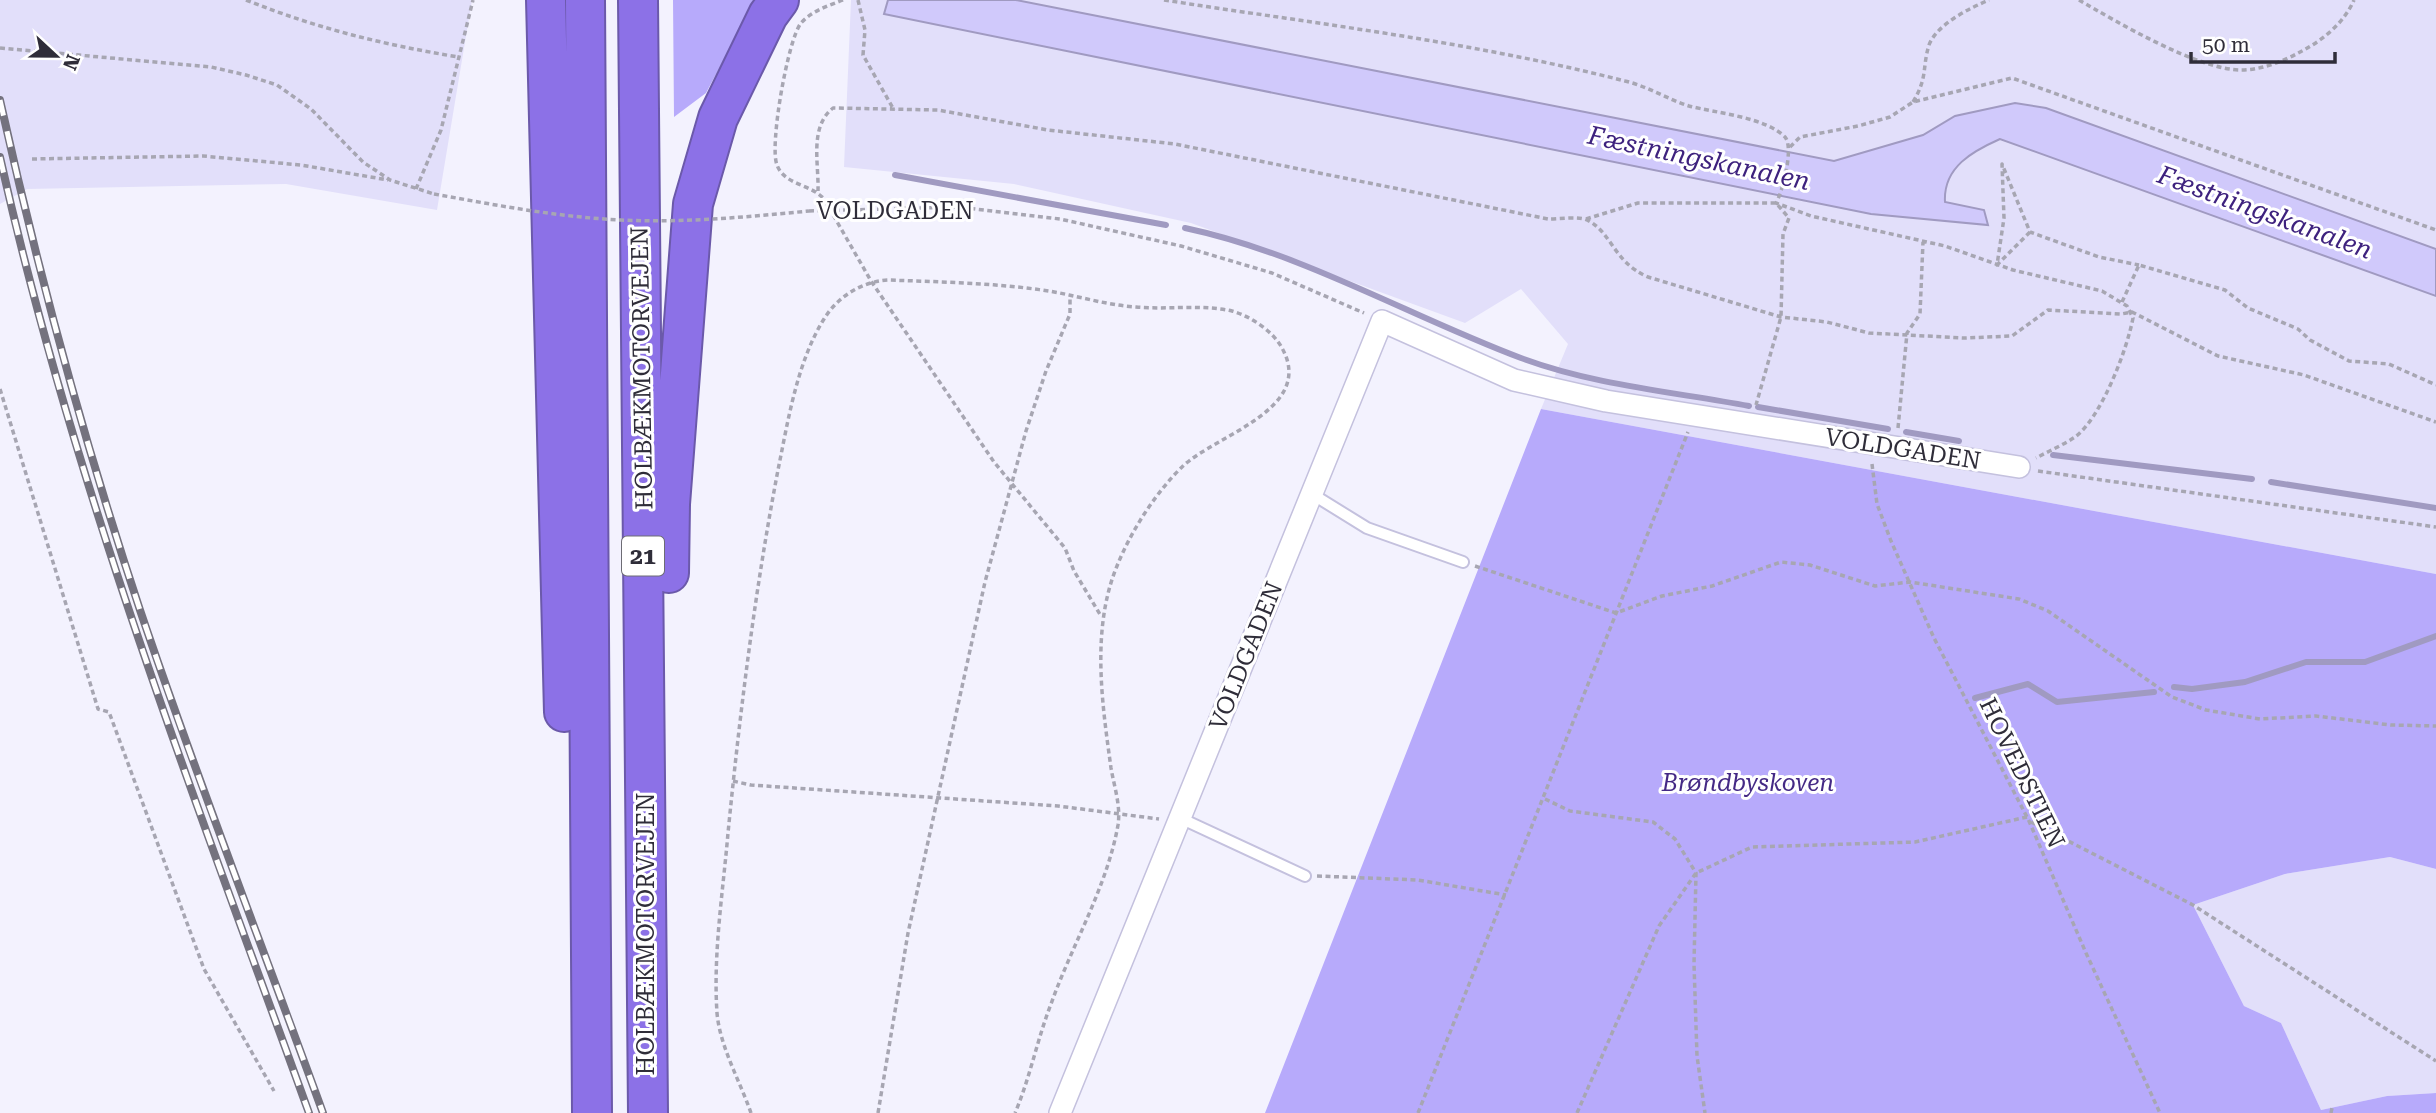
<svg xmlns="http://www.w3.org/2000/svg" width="2436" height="1113" viewBox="0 0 2436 1113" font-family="'Roboto Serif',serif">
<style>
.green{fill:#e2dffa}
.forest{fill:#b7aafb}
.water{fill:#d0c9fb;stroke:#a09ac1;stroke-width:2}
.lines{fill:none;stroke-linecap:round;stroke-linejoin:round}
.stream{stroke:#a09ac1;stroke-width:6}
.lane-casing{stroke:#c4c1de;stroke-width:14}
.street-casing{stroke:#c4c1de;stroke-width:24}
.highway-casing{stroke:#6b59aa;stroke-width:42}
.path{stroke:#a7a6b2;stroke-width:3.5;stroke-dasharray:5 3.5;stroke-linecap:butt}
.lane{stroke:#fff;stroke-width:10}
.street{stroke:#fff;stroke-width:21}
.highway{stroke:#8c71e7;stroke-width:38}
.rail-casing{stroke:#74727e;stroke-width:8}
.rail{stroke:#fff;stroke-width:5;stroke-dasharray:16;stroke-linecap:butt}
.path-bridge{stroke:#a7a6b2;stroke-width:3.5;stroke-dasharray:5 3.5;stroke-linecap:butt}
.labels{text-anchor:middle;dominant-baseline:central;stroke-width:6;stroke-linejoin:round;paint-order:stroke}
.shield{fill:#fff;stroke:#6d6c74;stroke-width:2}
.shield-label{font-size:23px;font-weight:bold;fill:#2f2d39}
.street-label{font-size:24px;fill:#2f2d39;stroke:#fff}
.park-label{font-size:24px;font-style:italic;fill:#442985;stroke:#fff}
.water-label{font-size:26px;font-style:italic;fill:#3e227e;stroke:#fff}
</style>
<rect width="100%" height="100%" fill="#f3f2fe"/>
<!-- green -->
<path class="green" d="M0 0H472L437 210 286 184 27 189 0 204Z
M851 0H2436V574L1541 409 1568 344 1521 289 1465 323 1191 223 1014 184 844 167Z
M2390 857 2436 869V1093L2387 1096 2321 1110 2281 1023 2244 1006 2193 905 2285 874Z"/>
<!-- forest -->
<path class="forest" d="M673 0H755L706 93 674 117Z
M1541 409 2436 574V869L2390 857 2285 874 2193 905 2244 1006 2281 1023 2321 1110 2387 1096 2436 1093V1113H1265Z"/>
<!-- water -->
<path class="water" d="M888 0H1016L1834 161 1923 135 1955 116 2015 103 2046 108 2436 249V296L2000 139C1973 151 1943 167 1945 202L1984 210 1988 225 1871 214 884 14Z"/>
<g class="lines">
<!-- stream -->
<path class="stream" d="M895 175 1166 225
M1185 228C1303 253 1409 316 1521 358 1593 385 1674 392 1749 406
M1758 407 1888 429
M1906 432 1959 441
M2053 455 2252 479
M2271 482 2436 508
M2174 687 2192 689 2245 682 2306 662H2365L2436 636
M1975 698 2028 684 2057 702 2154 692"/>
<!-- lane casing -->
<g class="lane-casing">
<path id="lane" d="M1312 494 1367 528 1463 562
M1180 818 1305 876"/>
</g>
<!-- street casing -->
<g class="street-casing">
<path id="street" d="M1060 1113 1382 321 1514 380 1606 401 2019 467"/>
</g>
<!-- highway casing -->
<g class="highway-casing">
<path id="highway" d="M546 0 564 712
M585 0 592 1113
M638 0 648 1113
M669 573 670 504 693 204 718 118 768 15 779 0"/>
</g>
<!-- path -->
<path class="path" d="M246 0C319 29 381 44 458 57
M843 0C828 6 813 10 801 23 788 39 769 146 777 165 784 185 811 184 824 199L871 281 994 462 1065 548 1074 571 1101 616
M858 0 865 30 863 55 894 110
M1164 0C1318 24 1473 42 1625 81 1647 86 1667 99 1689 106 1716 113 1765 117 1785 137 1794 147 1783 191 1776 203L1811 216 1945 246 2013 270 2102 291 2127 306 2133 318C2127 350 2101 418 2075 437 2063 445 2049 451 2036 458
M2079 0C2117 22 2198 70 2241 70 2262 70 2284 61 2302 51 2323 40 2344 23 2354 0
M0 48 211 67 246 75 277 85 311 109 363 162 390 180 434 194
M1913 102C1928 77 1922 68 1929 45 1937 24 1970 8 1989 0
M1790 147 1800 137 1858 126 1890 117 1913 102 2012 78 2436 230
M32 159 203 156 301 165 388 180
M416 189 441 130 473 0
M818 191C819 164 809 127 833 108L938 110 1048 130 1175 144 1548 219C1559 219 1578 216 1587 220 1612 232 1613 262 1648 277L1781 317 1827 322 1869 333 1964 338 2012 336 2048 310 2121 314 2132 312 2218 356 2304 375 2436 422
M809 211 958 207 1060 219 1181 246 1272 273 1364 313
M1586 219 1638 203H1776L1789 218 1783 234 1781 317 1756 405
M2030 232 1997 265 2004 218 2002 164 2030 232 2099 257 2139 265
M2122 302 2139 265 2225 290 2248 308 2298 329 2310 340 2349 361 2389 364 2436 385
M0 389 98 709 109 712 204 969 274 1091
M1898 428 1907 333 1920 314 1923 242
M1872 464 1877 504 1891 541 1934 638 2029 821 2086 953 2160 1113
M2038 471 2436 527
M1475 566 1616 613 1662 596 1712 586 1781 562 1810 565 1875 586 1910 582 2019 599 2048 611 2172 697 2206 710 2260 719 2316 716 2391 725 2436 726
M733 781 751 785 1058 806 1159 819
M1545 799 1570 811 1653 822 1675 839 1696 873 1694 964 1697 1056 1705 1113
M2031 822 2193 905 2436 1061
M1317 876 1418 880 1506 895
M751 1113C740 1081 720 1047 717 1013 713 953 723 892 728 833 740 712 755 590 778 470 788 421 797 362 824 319 838 296 863 281 889 280 942 282 996 283 1049 291 1078 296 1106 305 1136 307 1168 310 1201 304 1232 311 1250 316 1273 331 1282 348 1316 409 1216 435 1183 466 1156 492 1131 531 1117 566 1091 629 1102 703 1111 768 1114 786 1121 806 1118 825 1107 887 1072 945 1051 1004 1037 1040 1030 1078 1015 1113
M878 1113 908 933 985 582 1026 431 1046 371 1070 314V296
M1418 1113 1688 432
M1577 1113 1659 926 1696 873 1752 847 1915 842 2027 817
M2331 1113 2332 1108"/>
<!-- lane -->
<use href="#lane" class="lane"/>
<!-- street -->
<use href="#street" class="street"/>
<!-- highway -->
<use href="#highway" class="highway"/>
<!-- rail casing -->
<g class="rail-casing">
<path id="rail" d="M0 100C38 272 84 442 140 610 197 779 262 945 323 1113
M0 157C73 486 195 798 309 1113"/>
</g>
<!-- rail -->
<use href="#rail" class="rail"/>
<!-- path-bridge -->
<path class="path-bridge" d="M434 194C496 205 557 217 621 220 684 223 746 217 809 211"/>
</g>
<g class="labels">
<!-- shield labels -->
<rect class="shield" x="622" y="536.5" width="42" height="39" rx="5"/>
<g class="shield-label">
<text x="643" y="556">21</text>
</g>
<!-- street labels -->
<g class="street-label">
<text x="895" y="211">VOLDGADEN</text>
<text transform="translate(642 368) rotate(-91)">HOLBÆKMOTORVEJEN</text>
<text transform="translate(1903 449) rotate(9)">VOLDGADEN</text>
<text transform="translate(1246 656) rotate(-68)">VOLDGADEN</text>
<text transform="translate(2022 773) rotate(64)">HOVEDSTIEN</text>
<text transform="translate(646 934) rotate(-90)">HOLBÆKMOTORVEJEN</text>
</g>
<!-- park labels -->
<g class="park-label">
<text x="1748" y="783">Brøndbyskoven</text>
</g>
<!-- water labels -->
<g class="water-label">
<text transform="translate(1699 158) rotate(12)">Fæstningskanalen</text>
<text transform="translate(2265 212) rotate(20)">Fæstningskanalen</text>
</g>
</g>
<!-- north arrow -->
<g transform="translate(56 56) rotate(112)" stroke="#ffffff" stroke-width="5" paint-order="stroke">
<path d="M0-5L12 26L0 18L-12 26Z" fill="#2f2d39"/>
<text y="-10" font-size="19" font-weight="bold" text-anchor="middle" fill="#2f2d39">N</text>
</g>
<!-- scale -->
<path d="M2191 52v10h144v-10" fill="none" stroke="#2f2d39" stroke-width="3.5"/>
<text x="2202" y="52" font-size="21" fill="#2f2d39" stroke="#ffffff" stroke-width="5" paint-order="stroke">50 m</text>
</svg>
